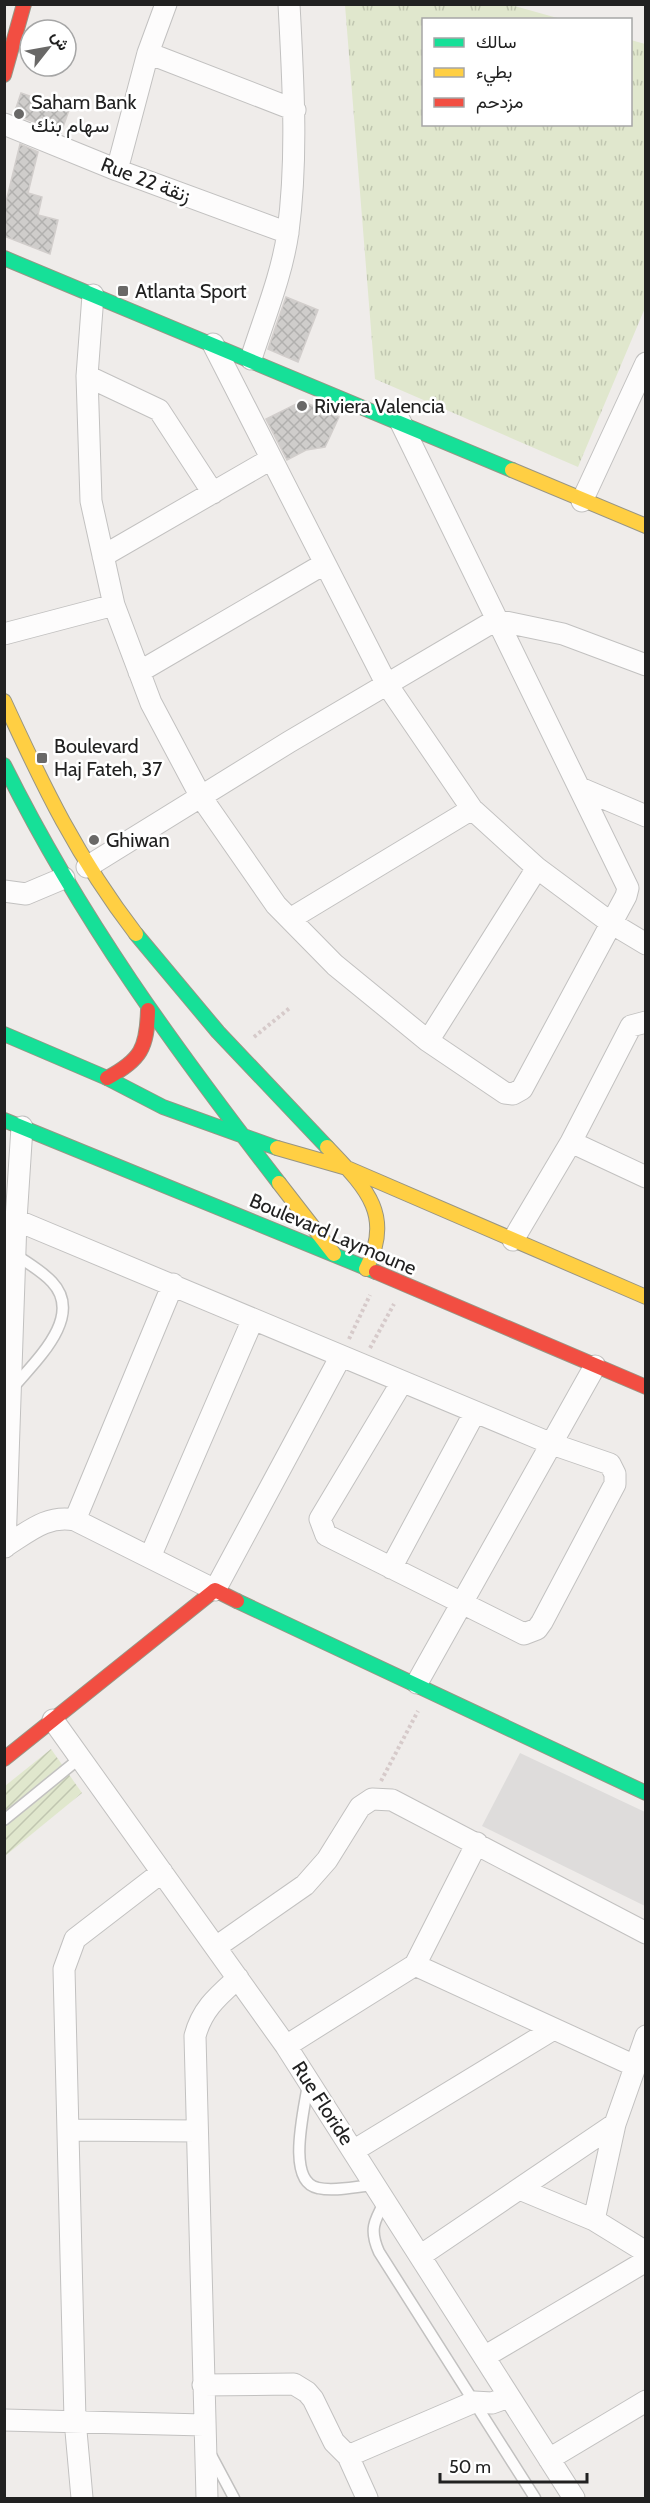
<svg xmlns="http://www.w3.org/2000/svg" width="650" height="2503" viewBox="0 0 650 2503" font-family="Cabin,Vazirmatn,sans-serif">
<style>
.residential{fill:#dedcdb}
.grass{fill:url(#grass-tufts)}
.garden{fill:url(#garden-furrows)}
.building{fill:url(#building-cross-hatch);stroke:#d2cecc;stroke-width:1.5}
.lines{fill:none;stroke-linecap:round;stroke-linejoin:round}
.lane-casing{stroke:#c2c1c0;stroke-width:13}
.street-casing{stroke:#c2c1c0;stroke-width:23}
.fast-casing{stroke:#989584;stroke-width:16}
.slow-casing{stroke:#989584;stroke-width:16}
.jam-casing{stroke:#989584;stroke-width:16}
.path{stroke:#d6caca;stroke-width:4;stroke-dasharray:3 3;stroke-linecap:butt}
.lane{stroke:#fdfcfc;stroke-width:10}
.street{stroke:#fdfcfc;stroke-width:21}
.fast{stroke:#16e098;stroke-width:14}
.slow{stroke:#ffcf43;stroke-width:14}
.jam{stroke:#f24e42;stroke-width:14}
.poi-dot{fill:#696867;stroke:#fff;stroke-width:2}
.labels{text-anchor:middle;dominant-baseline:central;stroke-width:5;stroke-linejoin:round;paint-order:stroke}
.poi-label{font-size:20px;fill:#212121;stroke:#fff;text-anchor:start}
.street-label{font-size:20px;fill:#212121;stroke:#fff}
</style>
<defs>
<pattern id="grass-tufts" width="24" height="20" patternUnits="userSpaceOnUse" patternTransform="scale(1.5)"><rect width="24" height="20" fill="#e0e7cd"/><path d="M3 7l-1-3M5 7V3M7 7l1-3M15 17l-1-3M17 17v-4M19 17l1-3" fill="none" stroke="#c0c6b0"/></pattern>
<pattern id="garden-furrows" width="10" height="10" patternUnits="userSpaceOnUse" patternTransform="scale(1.5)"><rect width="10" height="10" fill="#e0e7cd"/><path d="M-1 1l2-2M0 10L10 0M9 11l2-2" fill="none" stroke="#c0c6b0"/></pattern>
<pattern id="building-cross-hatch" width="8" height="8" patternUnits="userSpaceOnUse" patternTransform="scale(1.5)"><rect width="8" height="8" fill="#cfcdcb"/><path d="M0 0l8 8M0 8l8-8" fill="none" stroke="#b1b0ae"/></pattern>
</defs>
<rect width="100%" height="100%" fill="#efecea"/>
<!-- residential -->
<path class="residential" d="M520 1753 645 1812V1906L482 1826Z"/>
<!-- grass -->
<path class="grass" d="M345 5H511L561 19 424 20V124H630L631 40 645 44V308L578 467 375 379Z"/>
<!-- garden -->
<path class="garden" d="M51 1749 82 1793 5 1856V1786Z"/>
<!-- building -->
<path class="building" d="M21 93 69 110 61 133 14 114Z
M20 144 38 152 28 193 42 197 38 215 58 220 50 254 4 236V210Z
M286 297 318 310 298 362 268 349Z
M302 401 339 417 325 447 306 450 287 460 266 419Z"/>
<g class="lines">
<!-- lane casing -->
<g class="lane-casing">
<path id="lane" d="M12 1389C34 1362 85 1317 52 1282 42 1271 27 1263 15 1254
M4 1820 80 1758
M308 2084C305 2107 285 2182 318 2188 336 2192 357 2186 375 2185
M385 2201C374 2221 369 2230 379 2252L535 2498
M210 2453 234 2498"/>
</g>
<!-- street casing -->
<g class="street-casing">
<path id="street" d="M148 53 295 110
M4 124 117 170 288 233
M117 170 148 53 166 4
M93 295 87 376 91 501 114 605 151 703 201 797 276 905 335 965 428 1041 505 1093 513 1094 522 1089 626 896 628 888 400 421
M213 344 386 683 472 809 537 868 611 923 646 944
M251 359C264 318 282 275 288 232 298 157 293 80 289 4
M87 376 159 410 213 493
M582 501 646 363
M103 556 271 459
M4 634 114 605
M139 672 324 564
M580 788 646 816
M87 867 289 742 496 620 563 634 646 665
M4 891 26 894 64 878
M290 919 472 809
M428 1041 537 868
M571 1142 646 1177
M16 1220 552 1444 610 1464 615 1474V1484L542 1622 537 1629 524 1634 326 1535 320 1519 402 1382
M513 1240 571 1142 631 1026 646 1022
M75 1520 173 1284
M4 1547C27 1533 47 1514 75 1520L215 1590 341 1356
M5 1547 16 1220 22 1127
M150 1557 253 1319
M391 1568 475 1412
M417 1683 595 1366
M53 1720 286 2046 574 2498
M216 1947 305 1885 327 1860 360 1807 372 1799 392 1800 646 1933
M415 1965 635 2066
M286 2046 415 1965 477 1843
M68 2130 197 2131
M353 2151 552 2030
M522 2190 594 2220 646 2252
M594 2220 615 2124 646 2036
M420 2256 615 2124
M484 2357 646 2261
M203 2385 294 2384 307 2392 313 2399 334 2442 348 2456 367 2498
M4 2420 204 2425
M348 2456 474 2402 492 2403 509 2397
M549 2459 646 2401
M82 2498 75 2420 64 1969 75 1939 162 1872
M207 2498 195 2036C202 2009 218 1996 238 1978"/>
</g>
<!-- fast casing -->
<g class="fast-casing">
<path id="fast" d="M4 258 512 470
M4 765C81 920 174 1047 279 1183
M136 934 218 1032 327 1147
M4 1034 107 1078 163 1107 277 1148
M4 1120 376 1272
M237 1601 646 1793"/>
</g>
<!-- slow casing -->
<g class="slow-casing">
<path id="slow" d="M512 470 646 526
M4 701C44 788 77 857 136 934
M327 1147C364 1186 395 1214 366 1269
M277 1148 347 1168 646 1297
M279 1183 334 1254"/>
</g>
<!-- jam casing -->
<g class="jam-casing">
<path id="jam" d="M4 75 24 4
M107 1078C141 1060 147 1048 148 1010
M376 1272 646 1387
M4 1759 215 1590 237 1601"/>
</g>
<!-- path -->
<path class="path" d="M254 1037 291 1007
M349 1339 370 1295
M370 1348 394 1304
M381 1781 418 1711"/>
<!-- lane -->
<use href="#lane" class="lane"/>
<!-- street -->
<use href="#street" class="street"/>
<!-- fast -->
<use href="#fast" class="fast"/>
<!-- slow -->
<use href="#slow" class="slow"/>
<!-- jam -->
<use href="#jam" class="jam"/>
</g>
<!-- markers -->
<g class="poi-dot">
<circle cx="19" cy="114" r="6"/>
<rect x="117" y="285" width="12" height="12" rx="3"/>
<circle cx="302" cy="406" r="6"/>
<rect x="36" y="752" width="12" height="12" rx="3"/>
<circle cx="94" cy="840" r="6"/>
</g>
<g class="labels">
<!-- poi labels -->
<g class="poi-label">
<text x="31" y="102">Saham Bank<tspan x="31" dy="23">سهام بنك</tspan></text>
<text x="135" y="291">Atlanta Sport</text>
<text x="314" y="406">Riviera Valencia</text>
<text x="54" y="746">Boulevard<tspan x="54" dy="23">Haj Fateh, 37</tspan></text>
<text x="106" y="840">Ghiwan</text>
</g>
<!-- street labels -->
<g class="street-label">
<text transform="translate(146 180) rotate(21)">Rue 22 زنقة</text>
<text transform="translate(333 1234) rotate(23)">Boulevard Laymoune</text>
<text transform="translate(323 2103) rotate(57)">Rue Floride</text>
</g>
</g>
<!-- border -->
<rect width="650" height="2503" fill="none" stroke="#212121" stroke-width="12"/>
<!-- legend -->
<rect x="422" y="18" width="210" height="108" fill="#ffffff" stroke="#a6a6a6" stroke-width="1.5"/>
<rect x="434" y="38" width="30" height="9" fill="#16e098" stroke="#a6a6a6" stroke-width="1.5"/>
<text x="476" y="48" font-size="18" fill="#212121">سالك</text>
<rect x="434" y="68" width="30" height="9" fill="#ffcf43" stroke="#a6a6a6" stroke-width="1.5"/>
<text x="476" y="78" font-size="18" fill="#212121">بطيء</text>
<rect x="434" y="98" width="30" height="9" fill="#f24e42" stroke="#a6a6a6" stroke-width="1.5"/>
<text x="476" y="108" font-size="18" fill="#212121">مزدحم</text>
<!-- north arrow -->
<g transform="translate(48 48) rotate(59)"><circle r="28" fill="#ffffff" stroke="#a6a6a6" stroke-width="1.5"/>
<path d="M0-4.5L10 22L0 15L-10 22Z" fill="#696867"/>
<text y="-9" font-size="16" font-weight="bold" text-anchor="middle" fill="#212121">ش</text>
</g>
<!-- scale -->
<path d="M440 2473v9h147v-9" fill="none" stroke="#212121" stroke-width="3"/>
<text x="449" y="2473" font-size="18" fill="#212121" stroke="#ffffff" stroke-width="4.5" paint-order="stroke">50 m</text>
</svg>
